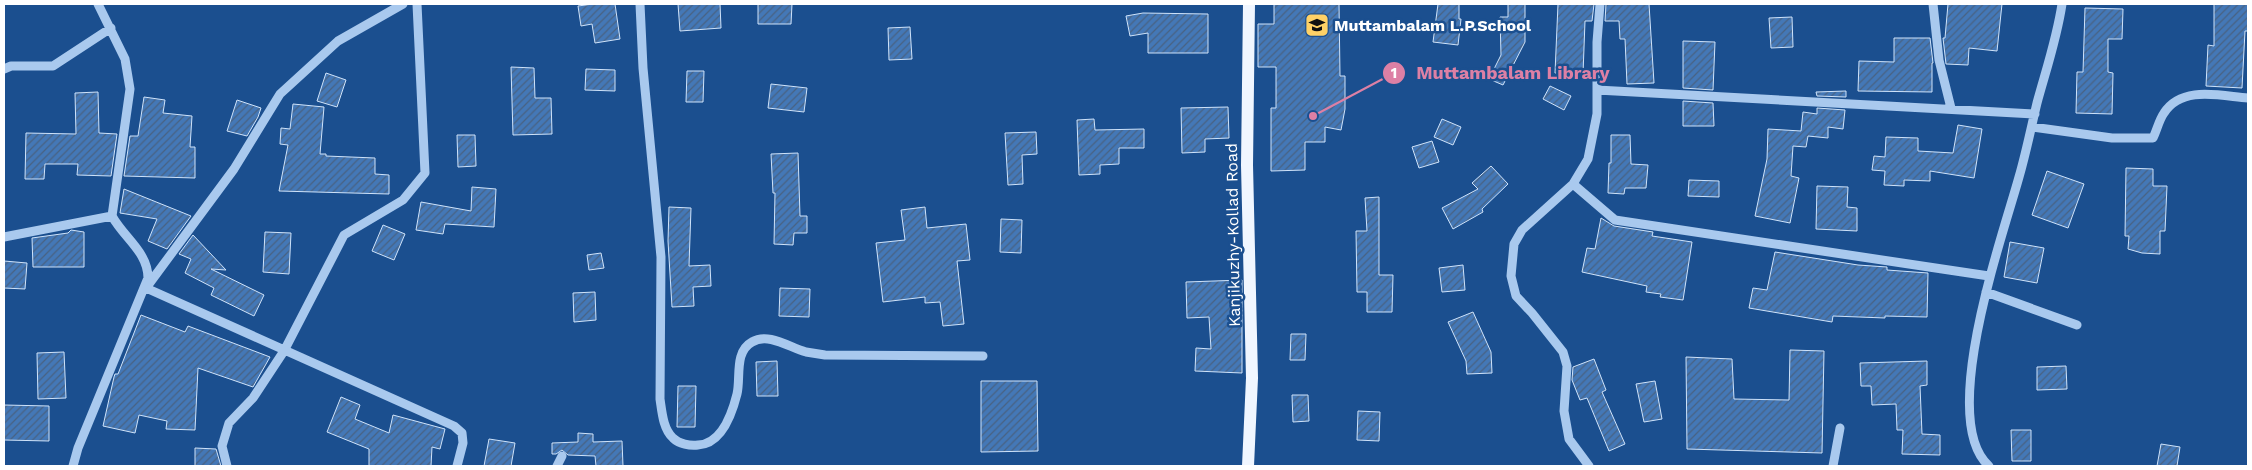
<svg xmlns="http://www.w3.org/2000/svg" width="2252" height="470" viewBox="0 0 2252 470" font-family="'Work Sans',sans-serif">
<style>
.building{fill:url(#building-hatch);stroke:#cfe3fa}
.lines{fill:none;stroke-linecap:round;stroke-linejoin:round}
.minor{stroke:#a9c9ee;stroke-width:9}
.major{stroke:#f0f6ff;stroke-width:12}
.labels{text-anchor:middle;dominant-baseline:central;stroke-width:5;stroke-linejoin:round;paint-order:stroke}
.poi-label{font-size:16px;font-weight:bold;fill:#fff;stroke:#1b4f8f;text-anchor:start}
.street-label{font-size:16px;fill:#fff;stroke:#1b4f8f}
.leader{fill:none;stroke:#dd80a5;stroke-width:2}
.callout-dot{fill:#dd80a5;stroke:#1b4f8f;stroke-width:2}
.mark-label{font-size:15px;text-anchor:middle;font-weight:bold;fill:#fff}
.callout-label{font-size:18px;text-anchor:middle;font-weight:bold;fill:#dd80a5;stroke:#1b4f8f;stroke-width:5;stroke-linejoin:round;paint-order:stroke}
</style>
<defs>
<pattern id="building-hatch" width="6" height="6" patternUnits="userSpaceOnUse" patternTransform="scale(1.25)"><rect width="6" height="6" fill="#4478b7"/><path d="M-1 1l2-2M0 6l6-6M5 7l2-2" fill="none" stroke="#486282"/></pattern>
</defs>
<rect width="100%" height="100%" fill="#1b4f8f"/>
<!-- building -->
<path class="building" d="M593 4H615L620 39 595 43 592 24 581 26 578 6Z
M678 4H720L721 28 680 31Z
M758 4H792L791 24H758Z
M1274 4H1339L1340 76H1345V109L1341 130 1325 127V142H1305V170L1271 171V108H1276V67H1258V24H1274Z
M1438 4H1459V19H1461L1458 45 1433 42Z
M1508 4H1525V42L1503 85 1489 79 1501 55 1500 17H1508Z
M1558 4H1594L1592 21H1585L1583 74 1555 73Z
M1606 4H1649L1654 83 1627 84 1625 39H1620L1619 21H1605Z
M1948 4H2002L1997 51 1969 48 1968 65 1946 64 1943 38H1945Z
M2214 4H2248V31H2245L2242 88 2206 86 2208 45 2214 46Z
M2085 8 2123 9 2122 39H2108V72L2113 73 2112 114 2076 113 2077 72H2083Z
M1143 13 1208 14V53H1148V33L1130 36 1126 16Z
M1792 17 1793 47 1771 48 1769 18Z
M910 27 912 59 889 60 888 28Z
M1894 38H1930L1933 63H1932V92L1858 91 1859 61 1894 62Z
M1683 41 1715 42 1713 90 1683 88Z
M511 67 534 68 535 98H551L552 134 513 135Z
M586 69 615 70V91L585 90Z
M687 71H704L703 102H686Z
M326 73 346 80 337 107 317 101Z
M771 84 807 88 804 112 768 108Z
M1550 86 1571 96 1564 110 1543 99Z
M1846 91V97L1817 96 1816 92Z
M98 92 99 133 117 134 111 176 77 175 78 164H45L44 179H25L26 133 76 134 75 93Z
M144 97 165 100 163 113 192 116 190 147H195V178L124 176 130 136H138Z
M237 100 261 108 258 117 247 136 227 131Z
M1683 101 1713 103 1714 126H1683Z
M293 104 324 107 320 154H326V156L375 158V174L389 175V194L279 191 288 145 280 144 281 128 290 129Z
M1228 107 1229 138 1205 139V152L1182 153 1181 108Z
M1817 108 1845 110 1843 129 1828 127V138L1808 136 1806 147 1793 146 1791 176 1799 178 1790 223 1755 216 1767 159 1768 129 1801 131 1803 112 1817 114Z
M1094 119 1095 130 1144 129V148H1119V164L1100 165V174L1079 175 1077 120Z
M1442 119 1461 127 1453 145 1434 137Z
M1958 125 1982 129 1974 178 1930 171V181L1904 180V186L1884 185 1885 171 1872 170 1874 156 1885 157 1886 137 1918 138V151L1953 153Z
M1036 132 1037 154 1022 155 1023 184 1008 185 1005 133Z
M457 135H475L476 166 458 167Z
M1611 135H1630L1631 164 1648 165 1646 188H1625L1624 194 1608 193 1609 163H1611Z
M1432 141 1439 162 1419 168 1412 147Z
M798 153 800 216H807V233H794L793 245 774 244 775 193H773L771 154Z
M1491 166 1508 184 1482 209 1483 212 1453 229 1442 208 1478 189 1472 183Z
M2126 168 2153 169V186H2167L2165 231H2160V254L2142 253 2128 249 2129 236H2125Z
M2047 171 2084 184 2068 228 2032 215Z
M1689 180 1719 181V197L1688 196Z
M1817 186 1848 187 1847 207 1857 208V231L1816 229Z
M472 187 496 189 494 227 445 224 443 234 416 230 421 202 471 211Z
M124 189 191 216 167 249 148 241 157 219 120 213Z
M1379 197V275H1393L1392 312H1367V292H1357L1356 231H1367L1365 198Z
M669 207 691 208 689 266 710 265 711 286 693 287 694 306 672 307 668 241Z
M925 207 927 228 966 224 970 260 957 261 964 324 943 326 940 302 925 303V297L883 302 876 243 905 240 901 210Z
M1601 218 1614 226 1653 232 1652 236 1692 242 1683 300 1660 297 1661 294 1646 292 1647 286 1582 272 1587 248 1595 249Z
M1001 219 1022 220 1021 253 1000 252Z
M383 225 405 234 394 260 372 251Z
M71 230 84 232V267H33L32 238 68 233Z
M265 232 291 233 289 274 263 272Z
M193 235 226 270 211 269 264 295 254 316 211 295 214 288 185 273 191 259 179 254Z
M2010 242 2044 248 2037 283 2004 277Z
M1775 252 1858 265 1887 267V270L1928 273 1927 317 1885 316V318L1833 316 1832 322 1749 308 1753 288 1767 290Z
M601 253 604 268 589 270 587 255Z
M4 261 27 263 25 289 4 288Z
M1463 265 1465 290 1442 292 1439 268Z
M1242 280V373L1195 371 1196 348 1211 349 1209 317 1187 318 1186 282Z
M780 288 810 289 809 317 779 316Z
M595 292 596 320 574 322 573 293Z
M1473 312 1491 352 1492 373 1467 374 1466 361 1448 322Z
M141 315 185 332 188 326 270 357 253 387 198 368 195 430 166 429 167 421 139 415 135 433 103 426 114 377 115 374H118Z
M1291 334H1306L1305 360H1290Z
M1790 350 1824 351 1822 453 1687 449 1686 357 1732 359 1734 399 1789 400Z
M64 352 66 398 38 399 37 353Z
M1594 359 1606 390 1602 392 1625 444 1609 451 1587 398 1580 400 1572 380 1573 367Z
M777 361 778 396H757L756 362Z
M1927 361V385L1920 386 1922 434 1940 435V455L1902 454 1903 430H1897L1896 404 1872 405 1871 386H1861L1860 363Z
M2066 366 2067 389 2037 390V367Z
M981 381H1037L1038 451 981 452Z
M1655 381 1662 419 1644 422 1636 384Z
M678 386H696L695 427H677Z
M1292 395H1308L1309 421 1293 422Z
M341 397 360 405 355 419 389 433 393 415 445 429 440 449 432 447 431 466H369V449L327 432Z
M4 405 49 406V441L4 440Z
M1358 411 1380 412 1379 441 1357 440Z
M2011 430H2031V461H2012Z
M578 433 593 434V442L622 441 623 466H596L595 456 568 455 562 450 556 454H552V443L578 442Z
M489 439 515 443 511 466H484Z
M2161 444 2180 447 2177 466H2157Z
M195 448 216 449 221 466H195Z"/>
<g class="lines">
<!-- minor -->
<path class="minor" d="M403 4 338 41 280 94 234 169 146 288 454 426 462 433 463 443 457 466
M640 4 643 68 661 257 660 399C662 412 663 429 673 438 679 444 690 446 698 445 721 444 732 414 737 394 741 377 734 352 752 342 769 332 790 348 806 352 812 353 819 354 825 355L983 356
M1933 4 1939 60 1951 108
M4 69 11 66H53L111 28
M1597 90 2035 114
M2032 127 2112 138H2153C2157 130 2159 120 2164 113 2182 85 2221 96 2248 98
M1573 184 1615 220 1989 276
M4 237 112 216
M1986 292 2077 325
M73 466 78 448 148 278C148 252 124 238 112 216L130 89 125 59 98 4
M227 466 222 446 229 423 253 398 284 351 344 235 403 200 425 173 417 4
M557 466 562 456
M1589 466 1569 439 1564 411 1567 366 1563 352 1532 313 1516 296 1511 276 1514 244 1522 230 1573 184 1588 159 1597 114V42L1600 4
M1833 466 1840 428
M1989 466C1937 420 2003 235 2019 177 2026 153 2031 128 2037 103 2046 70 2057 38 2062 4"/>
<!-- major -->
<path class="major" d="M1248 466 1252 378 1247 165 1249 4"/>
</g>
<!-- icons -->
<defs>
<g id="school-square" transform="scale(1.25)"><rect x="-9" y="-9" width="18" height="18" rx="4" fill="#ffd166" stroke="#1b4f8f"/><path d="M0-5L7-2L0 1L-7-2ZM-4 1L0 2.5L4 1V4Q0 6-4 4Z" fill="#111"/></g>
</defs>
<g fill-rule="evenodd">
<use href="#school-square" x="1317" y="25"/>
</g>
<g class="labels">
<!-- poi labels -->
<g class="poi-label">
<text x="1334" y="25">Muttambalam L.P.School</text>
</g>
<!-- street labels -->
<g class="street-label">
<text transform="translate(1233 235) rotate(-91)">Kanjikuzhy-Kollad Road</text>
</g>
</g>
<!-- callouts -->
<path class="leader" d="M1313 116L1394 73"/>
<g class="callout-dot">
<circle cx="1313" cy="116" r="5"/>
<circle cx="1394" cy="73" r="12"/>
</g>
<g class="mark-label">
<text x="1394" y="78">1</text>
</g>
<g class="callout-label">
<text x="1513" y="79">Muttambalam Library</text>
</g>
<!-- border -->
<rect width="2252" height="470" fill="none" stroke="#ffffff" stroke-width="10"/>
</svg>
